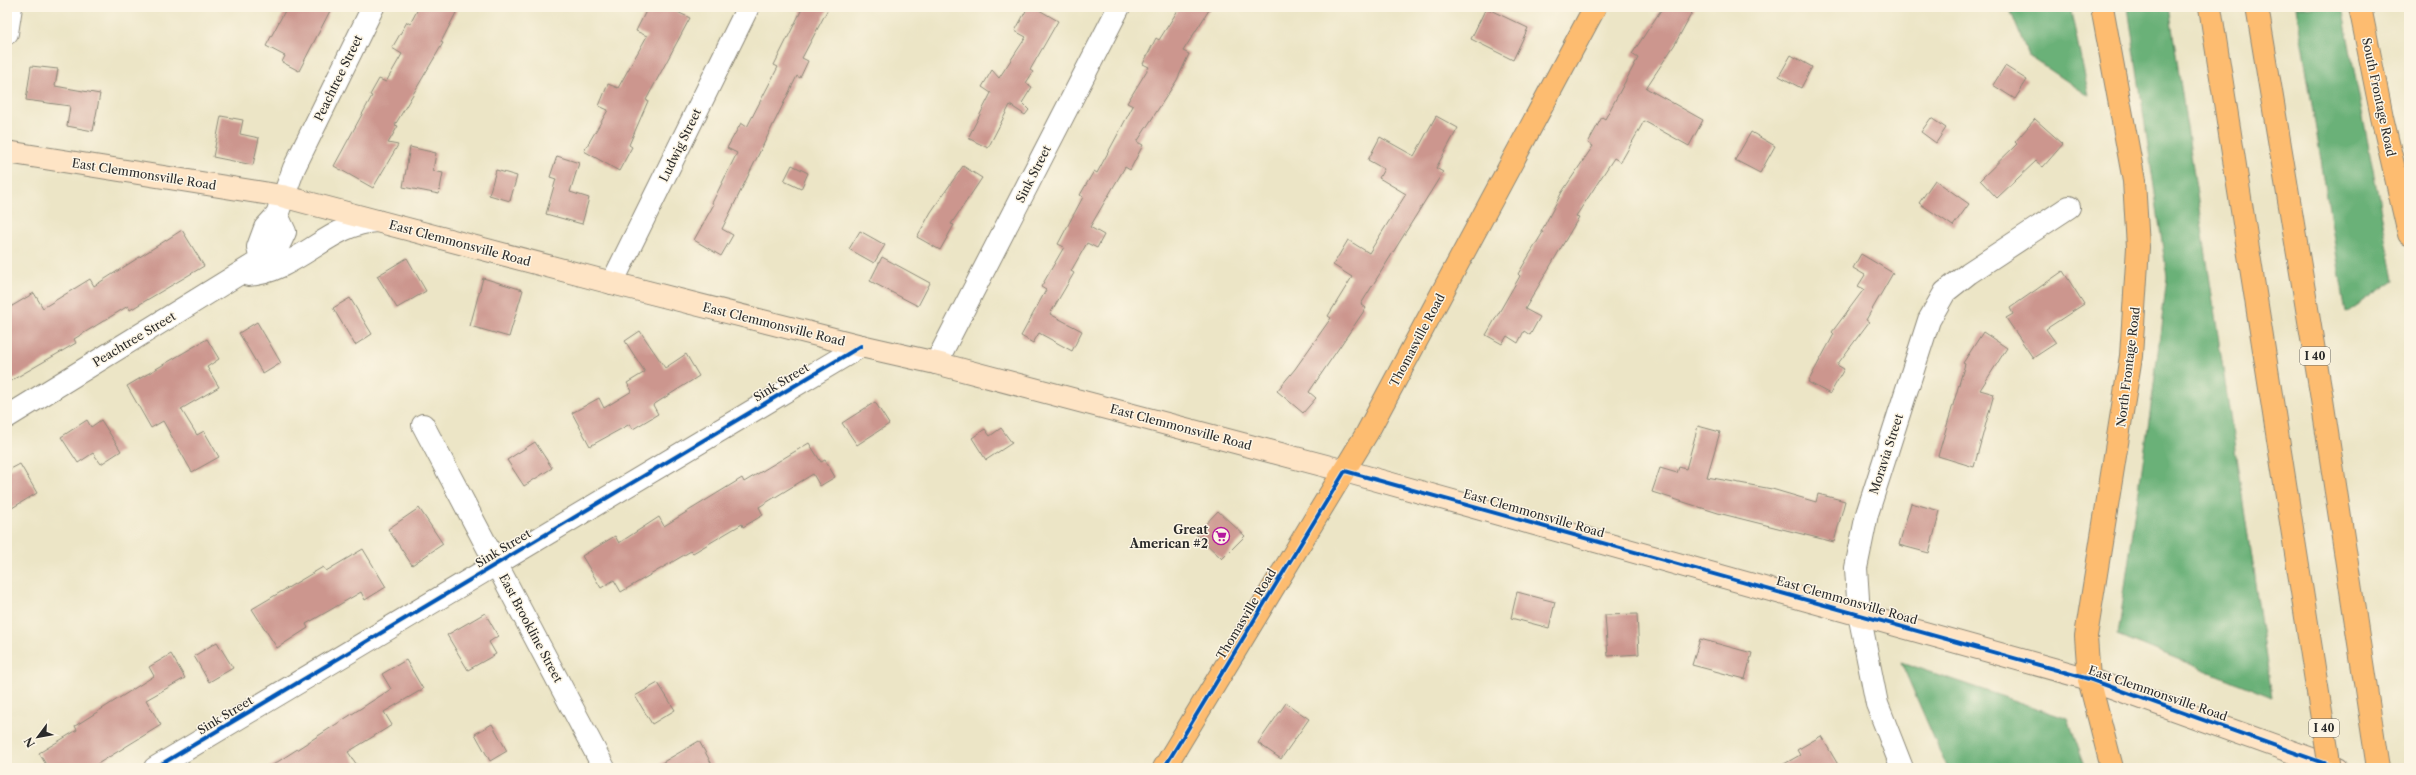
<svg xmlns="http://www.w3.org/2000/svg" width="2416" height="775" viewBox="0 0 2416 775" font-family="'Libre Caslon Text',serif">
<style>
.forest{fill:#6ab178;stroke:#4a6e52}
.building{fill:#cc968e}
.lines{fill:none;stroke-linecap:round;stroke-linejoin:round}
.street-casing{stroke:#8c8878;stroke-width:24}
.secondary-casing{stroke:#8c8878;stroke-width:24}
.primary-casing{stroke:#8c8878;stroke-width:24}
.highway-casing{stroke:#8c8878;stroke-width:24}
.street{stroke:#fff;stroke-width:22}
.secondary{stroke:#fee4c5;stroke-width:22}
.primary{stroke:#fdbc6f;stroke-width:22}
.highway{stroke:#fdbc6f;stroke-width:22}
.highway-bridge-casing{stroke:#8c8878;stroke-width:24;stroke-linecap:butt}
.highway-bridge{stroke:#fdbc6f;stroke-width:22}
.cycleway-casing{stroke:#fcf5e5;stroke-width:6}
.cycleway{stroke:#0057b8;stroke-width:4}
.labels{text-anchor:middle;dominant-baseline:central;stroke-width:3;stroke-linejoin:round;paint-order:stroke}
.shield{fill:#fcf5e5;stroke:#6a6863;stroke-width:1}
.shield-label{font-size:11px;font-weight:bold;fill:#2b2b2b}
.street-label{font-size:12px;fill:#2b2b2b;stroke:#fcf5e5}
.poi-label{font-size:12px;font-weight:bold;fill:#2b2b2b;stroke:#fcf5e5;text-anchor:end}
</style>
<rect width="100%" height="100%" fill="#fcf5e5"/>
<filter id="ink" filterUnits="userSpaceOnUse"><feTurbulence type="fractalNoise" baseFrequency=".025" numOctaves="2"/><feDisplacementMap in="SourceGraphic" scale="8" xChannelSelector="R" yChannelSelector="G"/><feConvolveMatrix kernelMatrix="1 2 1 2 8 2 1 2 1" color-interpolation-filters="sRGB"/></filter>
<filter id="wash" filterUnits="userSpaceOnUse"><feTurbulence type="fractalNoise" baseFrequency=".012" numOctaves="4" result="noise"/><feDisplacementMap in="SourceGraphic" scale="16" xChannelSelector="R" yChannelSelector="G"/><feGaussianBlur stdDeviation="0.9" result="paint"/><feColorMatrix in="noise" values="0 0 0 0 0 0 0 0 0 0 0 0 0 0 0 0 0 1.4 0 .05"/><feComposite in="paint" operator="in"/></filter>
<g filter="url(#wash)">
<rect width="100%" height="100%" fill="#ece5c6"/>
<!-- forest -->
<path class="forest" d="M2009 7H2070L2089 96 2028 55Z
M2128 7H2169L2272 697 2118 635 2153 392 2167 277Z
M2296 7H2342L2394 280 2346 313Z
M1901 662 2068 719 2086 768H1947Z"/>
<g id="blocks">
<!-- building -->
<path class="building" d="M287 7H332L299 71 282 62 285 56 266 46Z
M419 7H459L441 42 443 43 395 125 398 126 388 143 398 145 373 188 334 166 372 96 370 95 379 79 386 82 402 54 392 48 407 22 410 24Z
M648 7H667L690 18 646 100 648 101 629 145 632 147 619 171 584 151 608 110 599 106 608 84 618 88 647 36 636 31Z
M803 7H829L802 58 808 61 800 78 797 76 722 229 733 235 721 256 694 240 714 204 712 203 737 153 727 148 741 123 747 127 778 67 774 65Z
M1028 7H1034L1058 21 1030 70 1033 72 1026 83 1032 87 1022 103 1029 110 1025 115 1010 105 988 148 968 138 991 93 982 87 992 70 999 78 1026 37 1015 31Z
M1180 7H1211L1183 51 1189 54 1177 80 1137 142 1143 145 1130 170 1125 167 1090 227 1104 235 1097 248 1087 243 1071 271 1074 273 1050 314 1082 331 1072 351 1039 333 1033 343 1021 336 1046 290 1041 287 1064 247 1058 244 1083 197 1080 195 1094 171 1097 173 1133 106 1127 103 1149 67 1143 64 1156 38 1159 40Z
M1663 7H1695L1675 44 1646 88 1703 120 1689 146 1644 121 1621 162 1614 158 1576 216 1579 217 1525 309 1540 317 1530 335 1524 331 1518 343 1507 336 1502 344 1486 335 1520 276 1518 274 1543 232H1541L1562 192 1593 146 1588 143 1602 117 1605 119 1638 58 1632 54Z
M1486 8 1528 28 1513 60 1471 39Z
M1791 55 1812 67 1801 88 1779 76Z
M31 66 58 69 55 86 100 94 93 131 67 126 70 106 26 100Z
M2005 66 2027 80 2015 99 1993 85Z
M221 116 243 120 240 134 259 138 253 165 213 157Z
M1436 116 1458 128 1436 168 1443 172 1361 304 1366 308 1309 392 1316 398 1303 413 1277 391 1295 369 1331 318 1328 316 1352 277 1333 265 1348 240 1369 253 1406 194 1379 178 1384 169 1368 160 1380 137 1414 156Z
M1931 118 1946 128 1936 143 1921 132Z
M2035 119 2063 144 2043 167 2036 161 1997 198 1980 180 2017 144 2015 142Z
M1751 132 1775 146 1760 173 1735 160Z
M410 147 436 153 433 171 443 173 439 194 403 187Z
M557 156 579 163 570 192 589 198 582 224 546 214 556 179 550 177Z
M792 165 808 173 801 189 784 181Z
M963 166 982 178 951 224 954 225 940 250 917 237 931 212Z
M496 170 517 176 510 201 489 195Z
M1935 180 1969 204 1953 226 1919 203Z
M182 230 204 266 130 310 128 306 74 339 76 343 7 383V309L34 293 43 308 90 279 94 286Z
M860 231 885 245 874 263 849 249Z
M1861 254 1893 273 1866 320 1869 322 1837 365 1844 369 1830 394 1808 382 1834 334 1832 332 1864 289 1858 286 1865 275 1853 268Z
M882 257 930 283 918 306 870 281Z
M407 258 426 291 397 308 377 276Z
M2063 271 2084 304 2046 329 2056 343 2033 358 2006 318 2013 314 2010 308Z
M483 278 523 290 509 337 470 326Z
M350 298 372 334 355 345 333 308Z
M257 322 281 363 263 374 239 333Z
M640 331 665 368 686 354 699 376 653 405 658 414 633 429 630 424 590 446 572 413 599 398 604 408 632 391 627 383 645 372 625 341Z
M1983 332 2007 348 1980 390 1994 394 1974 467 1938 456 1965 364 1963 363Z
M207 339 219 359 207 367 219 387 181 409 197 435 204 431 219 457 192 472 163 421 151 428 127 386Z
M875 402 889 424 857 445 842 423Z
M87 420 91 427 101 420 121 451 101 464 93 453 78 463 61 437Z
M1698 426 1720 432 1707 477 1772 489 1816 502 1818 494 1845 501 1834 542 1718 513 1652 492 1660 468 1677 473 1679 467 1686 469Z
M1001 428 1012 443 986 460 972 438 985 429 990 436Z
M535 442 552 468 524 486 507 460Z
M809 443 821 462 825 460 835 477 820 486 813 474 759 507 763 515 743 527 742 524 693 553 691 551 621 592 614 580 601 588 582 556 615 536 619 543 659 517 664 526 742 478 744 482Z
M20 464 37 493 7 511V471Z
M1911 503 1940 511 1929 553 1899 545Z
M419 508 443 544 412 565 388 529Z
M1218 511 1245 536 1222 559 1196 534Z
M363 549 386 587 365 600 361 592 306 624 308 628 277 648 252 609 323 567 326 571Z
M1517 592 1555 602 1549 628 1511 618Z
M485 613 498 636 489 642 496 654 468 670 447 635Z
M1637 614 1639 654 1608 656 1605 615Z
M1700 639 1752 653 1745 679 1692 665Z
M217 642 233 668 209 682 194 656Z
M171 654 185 678 146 700 161 725 91 768H48L39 753 77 730 75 726 154 676 149 667Z
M406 660 423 689 384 712 392 725 348 752 359 768H268L391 689 382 674Z
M658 683 675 710 652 724 635 696Z
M1286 703 1309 719 1281 759 1258 743Z
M492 724 507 751 490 761 475 734Z
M1821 736 1840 768H1777L1800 755 1797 750Z
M699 741 714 768H653Z"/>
</g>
</g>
<g filter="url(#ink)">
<use href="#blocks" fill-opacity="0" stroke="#8c8878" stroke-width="1"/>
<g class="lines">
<!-- street casing -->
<g class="street-casing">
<path id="street" d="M7 33 11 7
M261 262 258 247 265 228 277 215 294 168 373 7
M248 275C297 272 329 223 377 221
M612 283 748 7
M936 363 1119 7
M7 417 276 251 285 232 277 215
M423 425 604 768
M155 768 861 346
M1902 768 1877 704 1859 614 1856 568 1867 514 1929 320 1945 292 1969 273 2069 207"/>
</g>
<!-- secondary casing -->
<g class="secondary-casing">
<path id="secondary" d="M7 152 282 196 612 283 861 346 936 363 1345 471 2089 679 2337 768"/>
</g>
<!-- primary casing -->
<g class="primary-casing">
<path id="primary" d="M2360 7 2382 117 2409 234
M2089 679 2086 636 2131 356 2138 247 2134 181 2102 7
M1164 768 1367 433 1595 7"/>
</g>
<!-- highway casing -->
<g class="highway-casing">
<path id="highway" d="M2210 7 2317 687
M2257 7 2321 393 2378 768
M2089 679 2112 768"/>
</g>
<!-- street -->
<use href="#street" class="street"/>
<!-- secondary -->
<use href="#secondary" class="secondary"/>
<!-- primary -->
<use href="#primary" class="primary"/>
<!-- highway -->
<use href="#highway" class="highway"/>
<!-- highway-bridge casing -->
<g class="highway-bridge-casing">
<path id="highway-bridge" d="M2317 687 2330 768"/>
</g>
<!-- highway-bridge -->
<use href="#highway-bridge" class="highway-bridge"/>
<!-- cycleway casing -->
<g class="cycleway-casing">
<path id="cycleway" d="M155 768 861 346
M1164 768 1345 471 2089 679 2337 768"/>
</g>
<!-- cycleway -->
<use href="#cycleway" class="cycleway"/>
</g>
</g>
<!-- icons -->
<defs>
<g id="supermarket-ring" transform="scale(0.9)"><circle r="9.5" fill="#fcf5e5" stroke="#b5179e" stroke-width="1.5"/><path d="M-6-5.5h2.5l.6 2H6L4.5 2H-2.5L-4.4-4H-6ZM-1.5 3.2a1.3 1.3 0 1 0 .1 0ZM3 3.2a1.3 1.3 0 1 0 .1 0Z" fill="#b5179e"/></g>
</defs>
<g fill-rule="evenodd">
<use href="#supermarket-ring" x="1221" y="536"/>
</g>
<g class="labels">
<!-- shield labels -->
<g class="shield">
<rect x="2300" y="347" width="30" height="18" rx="3"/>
<rect x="2309" y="719" width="30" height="18" rx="3"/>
</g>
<g class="shield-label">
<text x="2315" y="356">I 40</text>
<text x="2324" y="728">I 40</text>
</g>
<!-- street labels -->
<g class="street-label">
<text transform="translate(338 78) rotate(-64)">Peachtree Street</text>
<text transform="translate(2379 97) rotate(78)">South Frontage Road</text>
<text transform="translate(680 145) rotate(-64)">Ludwig Street</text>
<text transform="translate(144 174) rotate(9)">East Clemmonsville Road</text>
<text transform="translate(1033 174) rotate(-63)">Sink Street</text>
<text transform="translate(460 243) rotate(15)">East Clemmonsville Road</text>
<text transform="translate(774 324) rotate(14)">East Clemmonsville Road</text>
<text transform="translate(134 339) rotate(-31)">Peachtree Street</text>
<text transform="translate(1417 340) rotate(-62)">Thomasville Road</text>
<text transform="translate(2128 367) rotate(-83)">North Frontage Road</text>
<text transform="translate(781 382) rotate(-31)">Sink Street</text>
<text transform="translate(1181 427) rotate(15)">East Clemmonsville Road</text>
<text transform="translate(1886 454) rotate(-72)">Moravia Street</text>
<text transform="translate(1534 513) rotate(16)">East Clemmonsville Road</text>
<text transform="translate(503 548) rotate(-31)">Sink Street</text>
<text transform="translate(1847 600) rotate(16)">East Clemmonsville Road</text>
<text transform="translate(1246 614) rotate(-59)">Thomasville Road</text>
<text transform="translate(531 628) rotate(62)">East Brookline Street</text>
<text transform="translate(2158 693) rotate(19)">East Clemmonsville Road</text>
<text transform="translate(225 715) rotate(-31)">Sink Street</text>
</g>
<!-- poi labels -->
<g class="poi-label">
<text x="1208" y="529">Great<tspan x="1208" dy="14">American #2</tspan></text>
</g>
</g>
<!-- margin -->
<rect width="2416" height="775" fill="none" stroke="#fcf5e5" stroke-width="24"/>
<!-- north arrow -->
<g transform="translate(38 737) rotate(238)" stroke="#fcf5e5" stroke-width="3" paint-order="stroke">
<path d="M0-3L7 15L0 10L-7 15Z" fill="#2b2b2b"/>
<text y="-6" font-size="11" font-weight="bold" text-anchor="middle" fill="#2b2b2b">N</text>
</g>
</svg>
